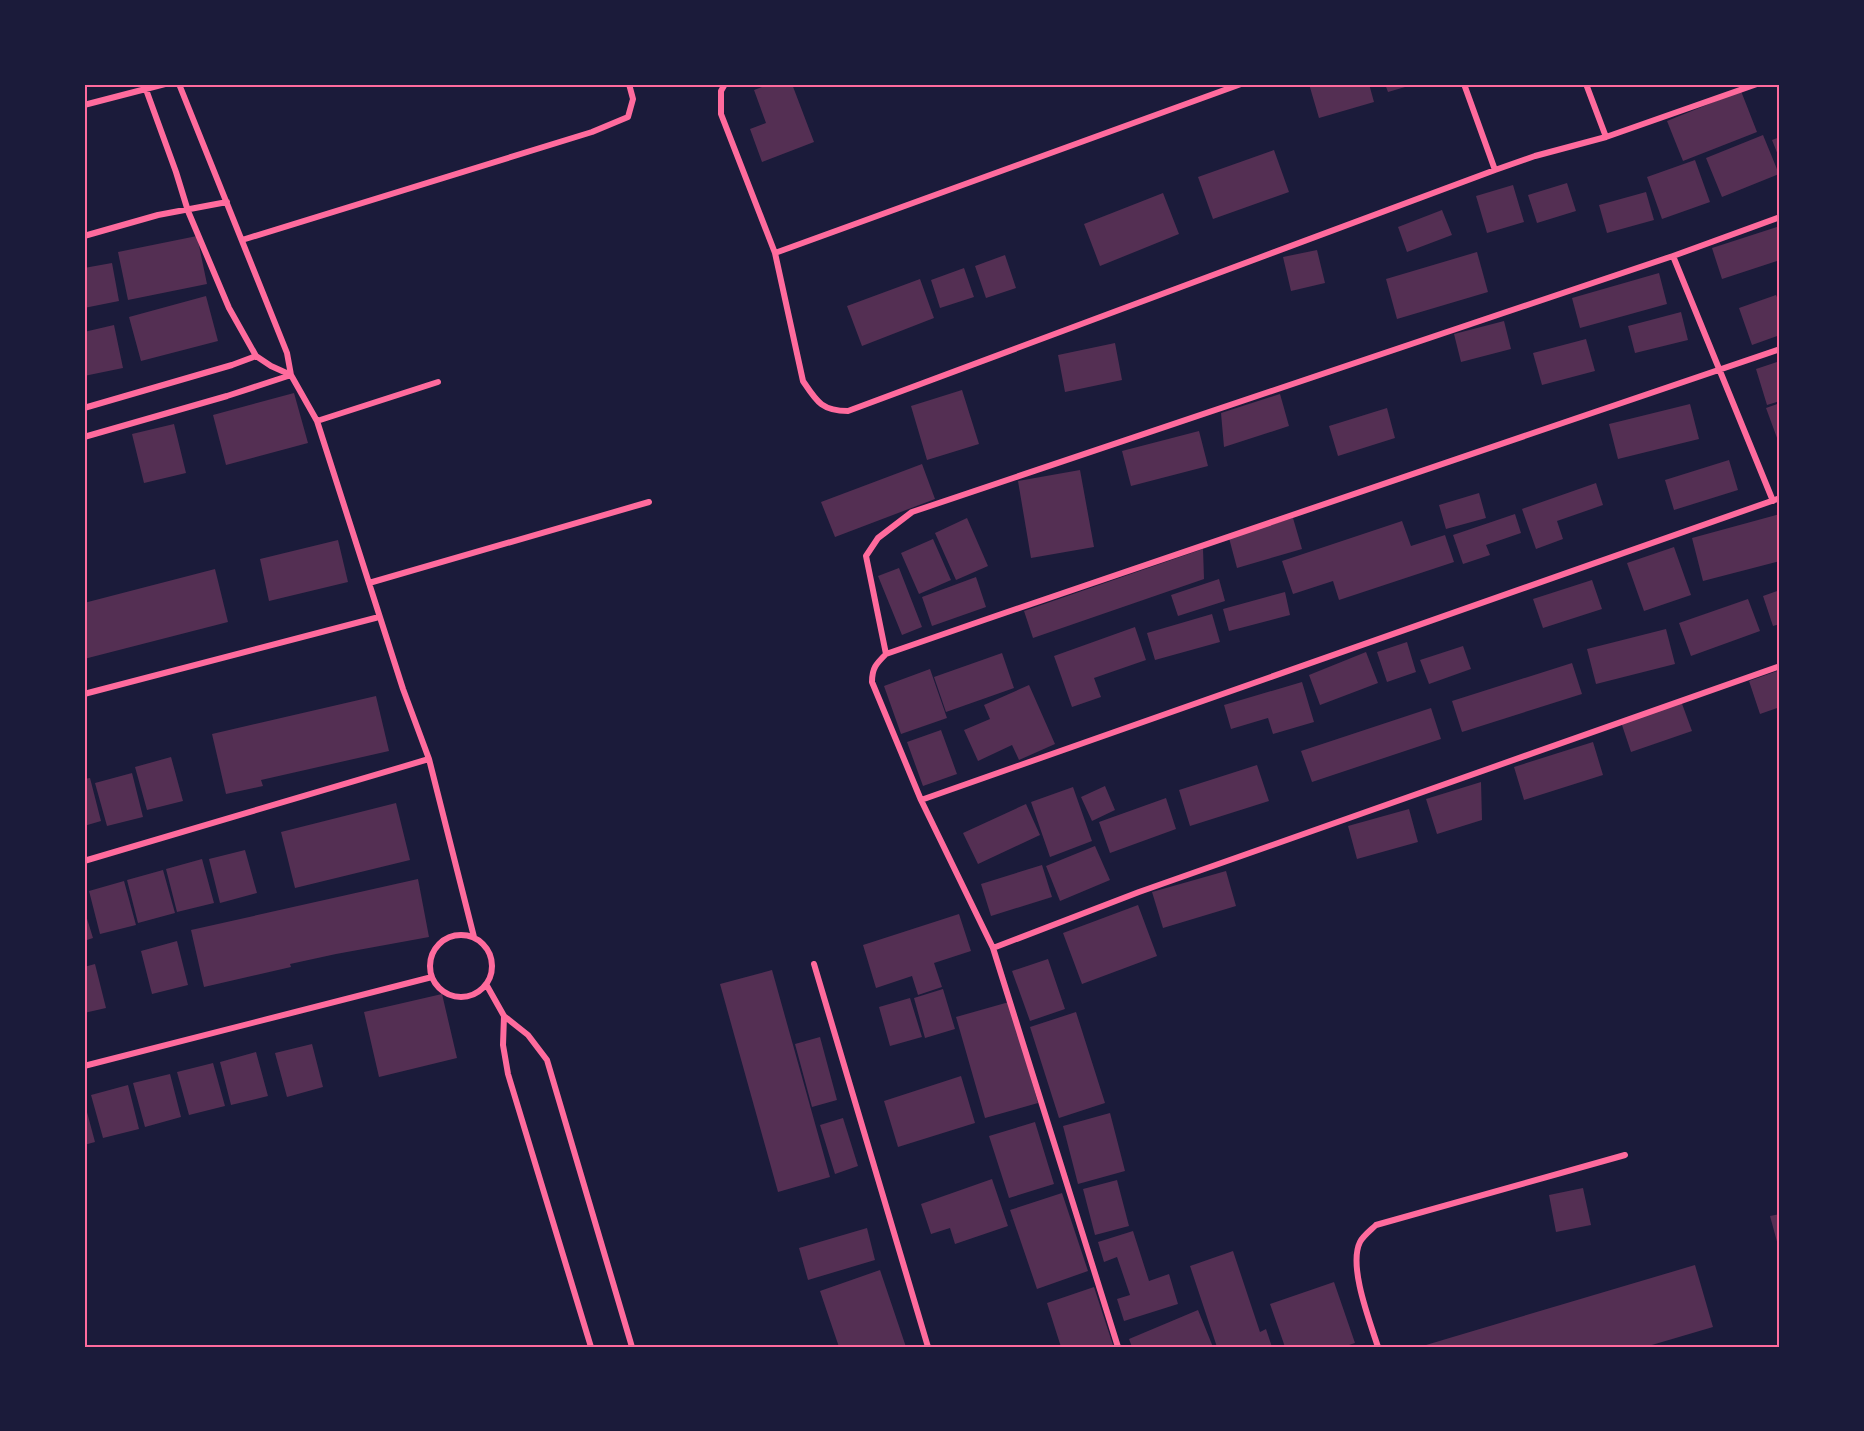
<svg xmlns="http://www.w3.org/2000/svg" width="1864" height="1431" viewBox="0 0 1864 1431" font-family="Ubuntu,sans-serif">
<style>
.building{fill:#542f53}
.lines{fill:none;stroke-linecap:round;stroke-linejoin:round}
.minor{stroke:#ff6b9d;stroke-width:6}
.neatline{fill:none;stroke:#ff6b9d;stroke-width:2}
</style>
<rect width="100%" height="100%" fill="#1b1b3a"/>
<!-- building -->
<path class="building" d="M770 84H792L814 142 762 162 750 129 766 123 754 90Z
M1309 84H1369L1374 102 1319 118Z
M1385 84H1412V85L1388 92Z
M1741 91 1757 132 1683 161 1667 121Z
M1763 135 1779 174 1722 197 1706 158Z
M1780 137V160L1772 140Z
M1274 150 1289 192 1213 219 1198 177Z
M1695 160 1710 202 1662 219 1647 177Z
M1567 183 1576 211 1537 223 1528 195Z
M1513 185 1524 222 1487 233 1476 196Z
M1646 192 1654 220 1607 233 1599 205Z
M1163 193 1179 234 1100 266 1084 224Z
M1442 210 1452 235 1407 252 1398 227Z
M1780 226V260L1722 279 1712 248Z
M197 236 207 284 128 300 118 252Z
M1317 250 1325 283 1291 291 1283 257Z
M1477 252 1488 292 1397 319 1386 279Z
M1005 255 1016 288 986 298 975 266Z
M112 263 119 301 84 308V268Z
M964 268 974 297 940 308 931 280Z
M1659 273 1667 304 1580 328 1572 298Z
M920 279 934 318 862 346 847 306Z
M1776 295 1780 304V335L1752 345 1739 308Z
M206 296 218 341 141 361 129 317Z
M1681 312 1688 340 1635 353 1628 326Z
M1504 321 1511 349 1461 362 1454 334Z
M114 325 123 368 84 376V332Z
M1586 339 1595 371 1542 385 1533 353Z
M1115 343 1122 380 1065 392 1058 355Z
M1780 361V401L1767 405 1756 369Z
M962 390 979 444 927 460 911 406Z
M294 393 308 443 226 465 213 415Z
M1280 394 1289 426 1224 447 1221 413Z
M1780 403V446L1766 408Z
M1690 404 1699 439 1618 459 1609 424Z
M1387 408 1395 438 1338 456 1329 426Z
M174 424 186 473 144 483 132 434Z
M1199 431 1208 466 1131 486 1122 451Z
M1729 460 1738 490 1674 510 1665 480Z
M922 464 935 499 835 537 821 502Z
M1080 470 1094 547 1031 558 1018 481Z
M1596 483 1603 505 1557 521 1563 539 1536 549 1522 509Z
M1479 493 1486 518 1446 529 1439 505Z
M1515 514 1521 533 1486 545 1490 555 1463 564 1453 535Z
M1780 514V561L1703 581 1692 538Z
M967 518 988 566 956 580 935 533Z
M1293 518 1302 549 1237 568 1229 538Z
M1402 521 1411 546 1445 535 1454 562 1339 600 1333 581 1293 594 1282 561Z
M933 539 951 580 919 594 901 553Z
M338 540 348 582 269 601 260 559Z
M1674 547 1691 595 1644 611 1627 563Z
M1203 549 1204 579 1033 638 1024 611Z
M899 568 922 627 902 635 878 576Z
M215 569 228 622 84 659V603Z
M976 577 986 607 932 626 922 597Z
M1219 579 1225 601 1178 616 1171 595Z
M1592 580 1602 609 1543 628 1533 599Z
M1780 590V624L1773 626 1763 596Z
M1285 592 1290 615 1229 631 1223 609Z
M1748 599 1760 631 1691 656 1679 623Z
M1212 614 1220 642 1155 660 1147 633Z
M1135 627 1146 660 1094 678 1101 697 1072 707 1054 656Z
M1666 629 1675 664 1596 684 1587 649Z
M1407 642 1416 672 1387 682 1377 652Z
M1463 646 1471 669 1429 684 1420 660Z
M1366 652 1378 683 1320 705 1309 675Z
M1002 653 1014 688 946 712 934 677Z
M1572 663 1582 694 1462 732 1452 701Z
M930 669 947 718 901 734 884 686Z
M1780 670V707L1760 714 1749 681Z
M1302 682 1314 722 1273 734 1268 718 1231 729 1224 705Z
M1029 685 1055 744 1019 760 1012 745 978 761 964 730 990 719 984 705Z
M376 696 389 751 261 780 263 786 226 794 212 734Z
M1681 701 1692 731 1631 752 1621 722Z
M1431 708 1441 739 1312 782 1301 751Z
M941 730 957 774 923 786 907 742Z
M1593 742 1603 775 1524 800 1514 767Z
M171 757 183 801 147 810 135 767Z
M1257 765 1269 801 1190 826 1179 790Z
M132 773 143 817 107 826 95 783Z
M90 778 101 821 84 826V779Z
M1481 782 1482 820 1437 834 1426 799Z
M1105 786 1115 810 1092 821 1081 797Z
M1073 787 1092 841 1050 857 1031 802Z
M1166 798 1176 829 1110 853 1099 822Z
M396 803 410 860 295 888 281 832Z
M1026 804 1040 835 978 864 963 833Z
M1409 809 1418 842 1357 859 1348 826Z
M1095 846 1110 880 1060 901 1046 866Z
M245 850 257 893 220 903 209 859Z
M202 859 214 903 177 912 166 869Z
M1042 865 1052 897 991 916 981 884Z
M163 870 175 913 138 923 127 880Z
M1226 871 1236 906 1163 928 1152 892Z
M418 879 429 937 336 954 290 964 291 967 204 987 191 930Z
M124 881 136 925 100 934 89 891Z
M1138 905 1157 956 1082 984 1063 933Z
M84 909 93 938 84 941Z
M959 914 971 951 934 963 942 987 918 995 912 976 876 988 863 945Z
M177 941 188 985 152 994 141 951Z
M1048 959 1065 1009 1030 1021 1012 971Z
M95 964 106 1008 84 1013V967Z
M772 970 830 1177 778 1192 720 984Z
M943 989 955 1029 925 1038 914 998Z
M442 994 457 1058 379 1077 364 1012Z
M910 998 922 1037 890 1046 879 1007Z
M1009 1002 1038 1103 985 1118 956 1017Z
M1076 1012 1105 1103 1059 1118 1030 1027Z
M820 1037 837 1100 812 1107 795 1044Z
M312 1044 323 1087 287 1097 275 1053Z
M256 1052 268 1096 231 1105 220 1062Z
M213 1063 225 1106 189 1115 177 1072Z
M170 1074 181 1117 145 1127 133 1083Z
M961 1076 975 1123 898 1147 884 1101Z
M128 1085 139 1129 103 1138 91 1095Z
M84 1101 95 1142 84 1145Z
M1110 1113 1125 1171 1078 1184 1063 1126Z
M843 1118 858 1166 835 1174 820 1125Z
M1035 1122 1054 1184 1009 1198 989 1136Z
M992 1179 1008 1226 955 1244 950 1228 931 1234 921 1204Z
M1117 1180 1129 1226 1095 1235 1083 1189Z
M1583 1188 1591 1225 1556 1232 1549 1195Z
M1062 1193 1088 1271 1037 1289 1010 1210Z
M1780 1214V1249H1779L1770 1216Z
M867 1228 875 1260 808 1280 799 1248Z
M1133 1231 1149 1281 1169 1274 1178 1304 1124 1321 1117 1299 1130 1295 1117 1257 1104 1262 1098 1242Z
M1233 1251 1260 1332 1266 1329 1272 1347H1217L1190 1266Z
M1695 1265 1713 1327 1645 1347H1427L1426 1345Z
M880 1270 906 1347H839L820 1291Z
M1334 1282 1355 1343 1343 1347H1285L1270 1304Z
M1094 1287 1113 1345 1106 1347H1061L1047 1303Z
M1198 1310 1213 1347H1132L1129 1339Z"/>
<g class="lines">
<!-- minor -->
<path class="minor" d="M144 84 176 172 188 211 229 308 256 356 271 366 291 375 317 421 403 689 429 759 474 937
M725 84 721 91V114L775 253 1241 84
M1464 84 1495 170 1535 156 1606 137 1586 84
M84 105 165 84
M1606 137 1757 84
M84 236 158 215 227 202
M242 240 592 132 628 117 633 99 629 84
M775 253 803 381C817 402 822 411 848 411L1495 170
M1673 256 1773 501
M84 408 232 365 256 356
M317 421 438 382
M84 437 227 396 291 375 287 353 179 84
M369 583 649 502
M886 654 866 556 878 538 912 512 1673 256 1780 217
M84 694 379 617
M921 800 1780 498
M84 861 429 759
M430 966a31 31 0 1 1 62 0a31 31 0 1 1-62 0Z
M993 948 1139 892 1780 666
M814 964 928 1347
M486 984 504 1016 528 1035 547 1060 632 1347
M504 1016 503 1045 508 1074 591 1347
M84 1066 432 977
M1118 1347 993 948 921 800 872 682C872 668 876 664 886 654L987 619 1780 349
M1378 1347C1370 1322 1348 1266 1360 1242 1363 1236 1371 1230 1376 1225L1625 1155"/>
</g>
<!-- border -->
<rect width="1864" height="1431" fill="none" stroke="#1b1b3a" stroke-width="171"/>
<rect x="86" y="86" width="1692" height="1260" class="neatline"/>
</svg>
